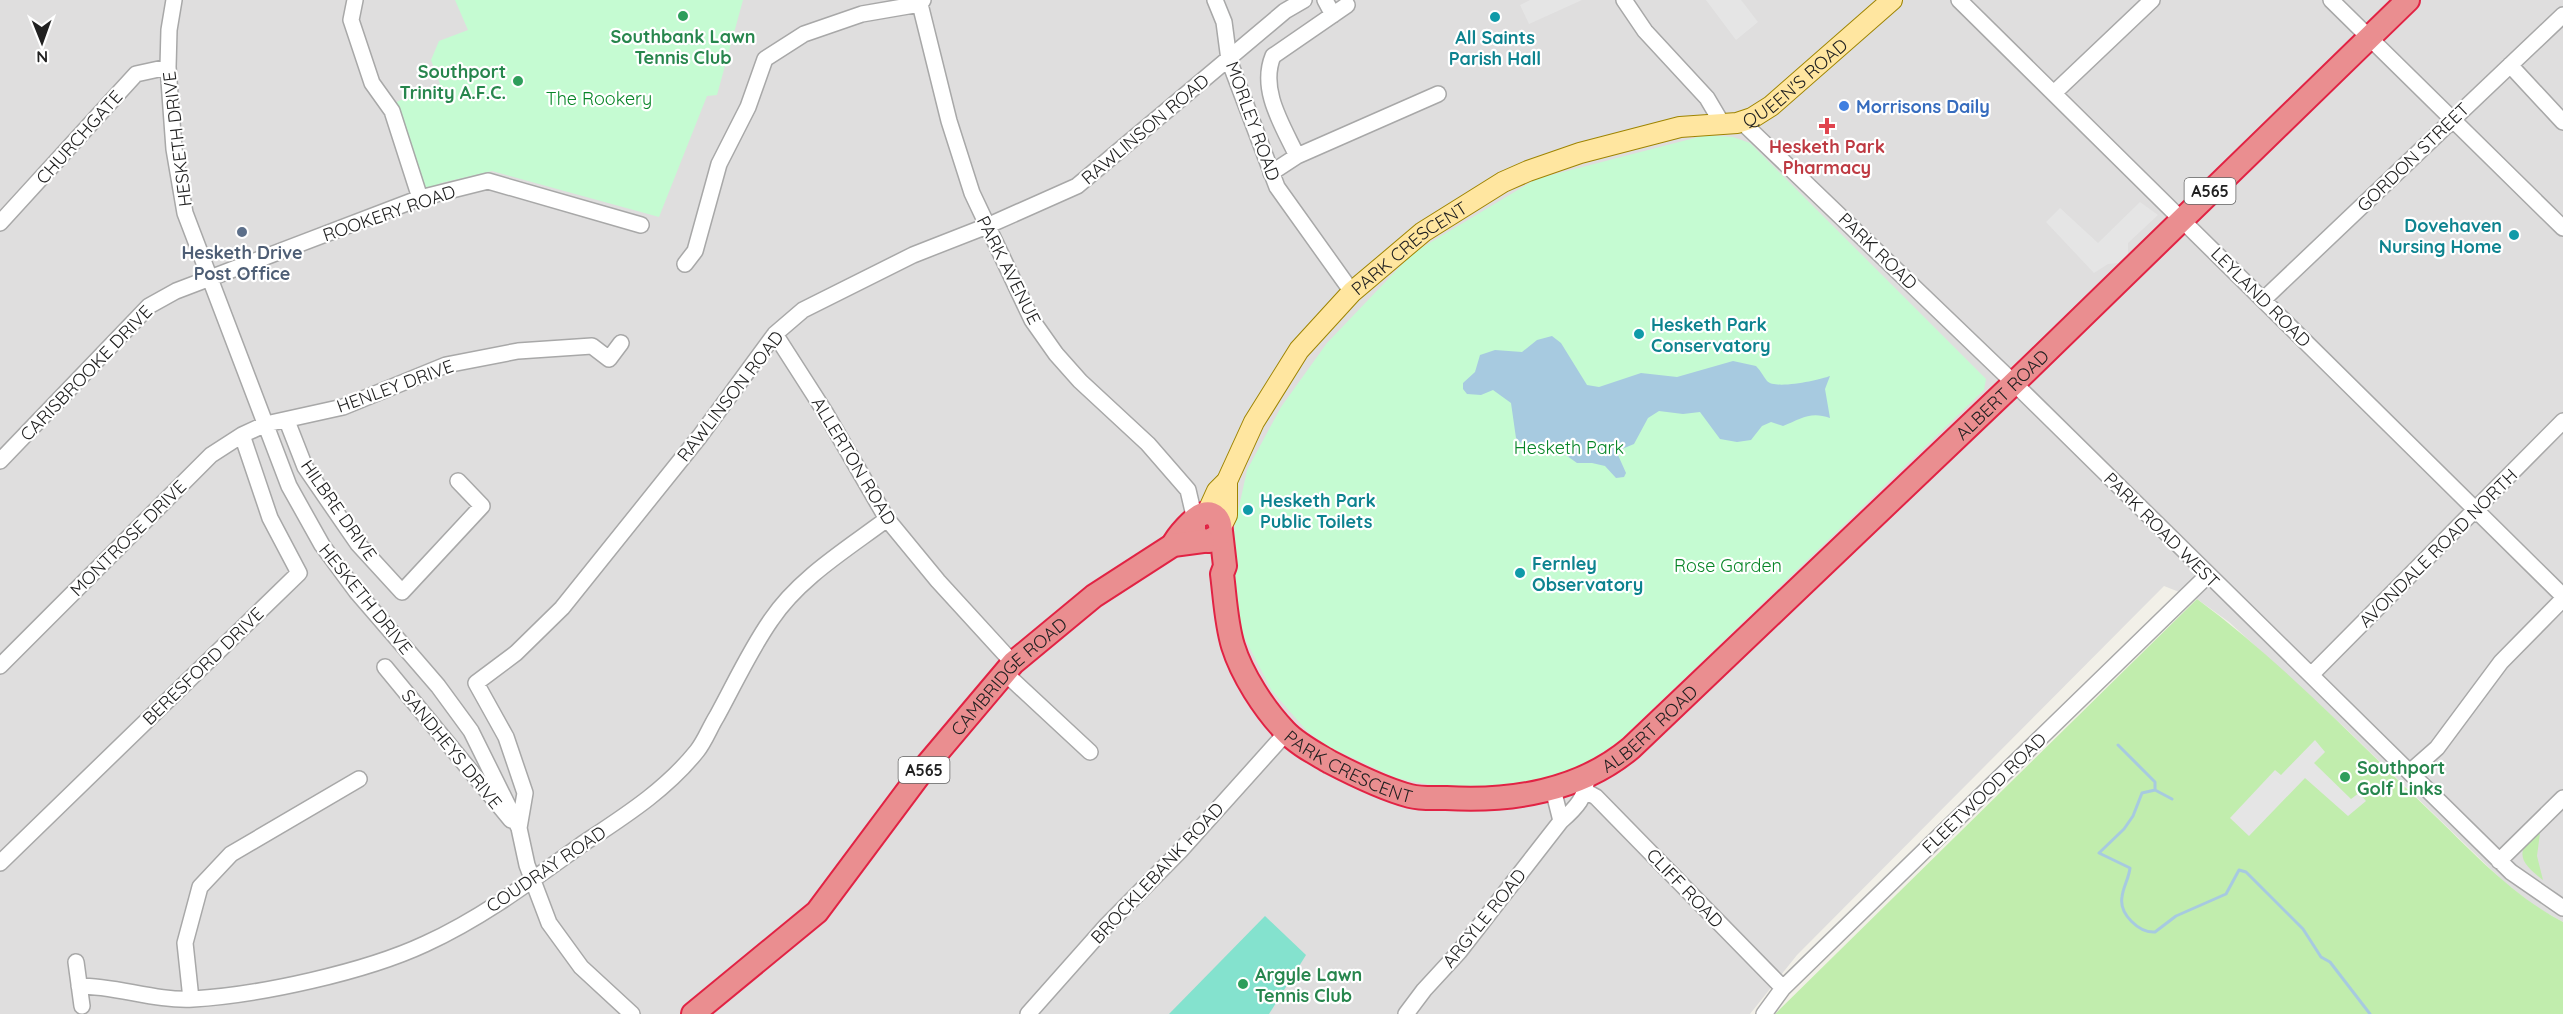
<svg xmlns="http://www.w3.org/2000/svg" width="2563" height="1014" viewBox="0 0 2563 1014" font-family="Quicksand,sans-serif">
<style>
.residential{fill:#dfdede}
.grass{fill:#c1edad}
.park{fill:#c5fbd2}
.pitch{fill:#84e2ce}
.parking{fill:#e5e5e5}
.water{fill:#a7cae0}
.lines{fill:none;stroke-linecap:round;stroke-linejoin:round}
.stream{stroke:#a7cae0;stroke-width:3}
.minor-casing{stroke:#a8a8a8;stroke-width:18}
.major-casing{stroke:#9e8400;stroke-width:22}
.highway-casing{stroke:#e12344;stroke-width:26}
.minor{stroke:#fff;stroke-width:15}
.major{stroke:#ffe6a0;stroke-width:20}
.highway{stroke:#ea8e90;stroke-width:22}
.leisure-dot{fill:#2e9e5b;stroke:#fff;stroke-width:2}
.culture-dot{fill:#0f9aa8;stroke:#fff;stroke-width:2}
.shop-dot{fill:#3f7fe0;stroke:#fff;stroke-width:2}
.health-dot{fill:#e0444e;stroke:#fff;stroke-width:2}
.service-dot{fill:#5c6f8a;stroke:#fff;stroke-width:2}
.labels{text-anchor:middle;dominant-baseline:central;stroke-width:4.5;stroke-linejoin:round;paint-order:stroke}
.shield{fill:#fff;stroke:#646464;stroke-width:1.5}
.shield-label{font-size:16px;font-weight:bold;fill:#212121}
.leisure-label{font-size:18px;font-weight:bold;fill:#27864d;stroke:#fff;text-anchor:start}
.culture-label{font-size:18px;font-weight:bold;fill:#0d838f;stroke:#fff;text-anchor:start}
.street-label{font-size:18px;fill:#212121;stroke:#fff}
.park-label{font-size:18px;fill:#088628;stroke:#fff}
.shop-label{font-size:18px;font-weight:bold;fill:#366cbe;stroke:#fff;text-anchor:start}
.health-label{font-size:18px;font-weight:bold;fill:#be3a42;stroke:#fff}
.service-label{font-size:18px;font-weight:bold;fill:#4e5e75;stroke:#fff}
</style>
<rect width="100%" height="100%" fill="#f2f0e8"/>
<!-- residential -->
<path class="residential" d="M0 0H2563V922L2536 907 2503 881 2344 727 2229 622 2197 599 2164 586 1797 955 1750 1014H0Z"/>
<!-- grass -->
<path class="grass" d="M2197 599C2281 661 2355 739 2430 811 2472 851 2511 895 2563 922V1014H1775Z
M2540 833 2537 856 2543 880C2522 864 2511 851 2540 833Z"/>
<!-- park -->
<path class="park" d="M455 0H743L717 95 707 96 659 217 492 171 441 183 426 190 394 103 440 84 431 60 439 41 468 30Z
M1706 135 1733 137 1750 143 1986 379 1984 390 1619 741 1589 761 1555 777 1524 784 1456 790 1396 778 1327 746 1307 731 1272 691 1242 633 1232 584 1231 544 1247 470 1281 407 1327 343 1413 253 1536 179Z"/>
<!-- pitch -->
<path class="pitch" d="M1265 916 1306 955 1269 1014H1169Z"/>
<!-- parking -->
<path class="parking" d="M1530 0H1582L1529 24 1520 5Z
M1706 0H1741L1758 22 1736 40Z
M2140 202 2158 215 2128 243V254L2118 263 2108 264 2094 273 2046 222 2060 208 2098 243Z
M2315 740 2325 752 2314 763 2351 799 2359 793 2366 801 2348 816 2305 778 2249 836 2230 818 2275 770 2281 775Z"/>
<!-- water -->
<path class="water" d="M1552 336 1561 343 1587 385 1599 387 1641 373 1677 377 1733 361 1756 366C1761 371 1763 376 1767 381 1775 390 1819 380 1830 376L1825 389 1830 418C1810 411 1801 419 1783 426L1771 422 1762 426 1751 440 1737 442 1720 439 1700 412 1683 414 1659 411 1648 418 1634 444 1622 449 1618 455 1626 473 1624 477 1616 478 1605 466 1592 463H1577L1553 446 1532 454 1516 438 1511 403 1493 390 1481 395 1467 394 1463 389V383L1475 372 1480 355 1495 350 1522 352 1537 340Z"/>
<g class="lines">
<!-- stream -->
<path class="stream" d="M2118 745 2155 782V790
M2172 799 2155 790 2142 793 2133 816 2124 829 2099 853 2130 868C2129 878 2123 887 2122 897 2119 914 2139 933 2155 932L2176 916 2226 894 2239 870 2246 872 2303 929 2321 957 2330 962 2370 1014"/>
<!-- minor casing -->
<g class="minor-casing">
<path id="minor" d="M174 0 169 30 168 67 174 149 185 213 289 486 322 545 356 591 438 686 471 731 519 828 527 865 549 923 581 967 632 1014
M355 0 351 20 372 83 392 111 420 198
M919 0 949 121 972 193 1032 320 1056 354 1080 381 1148 444 1188 490 1195 520
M1215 0 1224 22 1229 60 1277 187 1352 292
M1325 0 1333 15
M1624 0 1645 31 1707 98 1723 125
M1959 0 2563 596
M2331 0 2563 228
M1347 5 1273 56C1259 90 1283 126 1297 156L1438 94
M2510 65 2563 122
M2054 93 2152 0
M1741 121 2014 383 2511 872 2563 908
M1271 173 1297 156
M0 223 136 74 168 67
M685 264 695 251 719 164 748 107 765 59 804 34 862 14 920 4 923 0
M2263 300 2563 15
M775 334 825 412 887 519 938 581 1013 663
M287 421 305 467 358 544 402 592 482 506 458 481
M0 461 149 306 176 291 420 198 488 181 641 225
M0 666 211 455 242 435 266 424 343 407 446 365 518 351 592 346 609 359 621 343
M385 667 511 820
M1006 674 1090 752
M2312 674 2563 421
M2411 771 2437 748 2501 662 2563 599
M1553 789 1561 821
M1585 791 1596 797 1783 988
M519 828 525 793 506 737 476 683 516 653 562 608 700 436 775 334 803 310 913 255 987 226 1077 186 1285 11 1304 0
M2499 861 2563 798
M0 863 299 573 270 518 242 435
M76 962 82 1006
M79 986C118 986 154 1001 193 999 260 995 365 972 425 944 482 918 531 881 581 845 623 817 665 791 697 751 705 741 710 727 717 716 734 685 750 650 771 620 799 578 847 549 887 519
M191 999 185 943 200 887 231 854 359 779
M1028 1014 1107 925 1180 851 1286 733
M1406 1014 1424 990 1459 952 1561 821C1575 809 1588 796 1586 776
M1764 1014 1783 988 2208 575"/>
</g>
<!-- major casing -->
<g class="major-casing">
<g id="major">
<path id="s1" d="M1207 513 1217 491 1227 481 1254 422 1299 350 1352 292 1423 232 1503 182 1528 171 1580 153 1680 127 1737 123 1752 118 1771 106 1892 0"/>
<path d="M1221 527 1227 515V481"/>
</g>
</g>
<!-- highway casing -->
<g class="highway-casing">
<g id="highway">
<path id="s2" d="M1221 531 1225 566 1222 574C1225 597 1226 623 1233 646 1242 675 1264 709 1285 731 1297 744 1315 753 1330 762 1355 775 1383 789 1410 796 1421 799 1435 798 1446 798 1511 802 1580 791 1631 748L2012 385 2408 0"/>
<path d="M1173 545C1177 536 1194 517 1203 514 1217 510 1223 524 1219 535L1209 541 1200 540 1194 533V521"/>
<path id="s3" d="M693 1014 817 912 926 766 1013 663 1094 596 1173 545 1203 541"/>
</g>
</g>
<!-- minor -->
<use href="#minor" class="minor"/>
<!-- major -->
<use href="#major" class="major"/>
<!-- highway -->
<use href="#highway" class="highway"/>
</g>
<!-- markers -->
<g class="leisure-dot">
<circle cx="683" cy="16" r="6"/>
<circle cx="518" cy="81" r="6"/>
<circle cx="2345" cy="777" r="6"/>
<circle cx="1243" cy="984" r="6"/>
</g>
<g class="culture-dot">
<circle cx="1495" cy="17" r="6"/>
<circle cx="2514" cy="235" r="6"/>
<circle cx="1639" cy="334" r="6"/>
<circle cx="1248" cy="510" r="6"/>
<circle cx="1520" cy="573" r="6"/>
</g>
<circle class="shop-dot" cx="1844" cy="106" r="6"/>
<path class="health-dot" d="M1824 117h6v6h6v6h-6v6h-6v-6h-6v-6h6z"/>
<circle class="service-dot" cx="242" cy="232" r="6"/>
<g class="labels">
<!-- shield labels -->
<g class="shield">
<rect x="2184.5" y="178" width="51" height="26" rx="4.5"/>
<rect x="898.5" y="757" width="51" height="26" rx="4.5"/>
</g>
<g class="shield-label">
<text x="2210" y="191">A565</text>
<text x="924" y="770">A565</text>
</g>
<!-- leisure labels -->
<g class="leisure-label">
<text x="683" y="36" text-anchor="middle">Southbank Lawn<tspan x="683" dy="21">Tennis Club</tspan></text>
<text x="506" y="71" text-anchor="end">Southport<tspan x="506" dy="21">Trinity A.F.C.</tspan></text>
<text x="2357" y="767">Southport<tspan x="2357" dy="21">Golf Links</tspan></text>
<text x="1255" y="974">Argyle Lawn<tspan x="1255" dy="21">Tennis Club</tspan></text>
</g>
<!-- culture labels -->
<g class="culture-label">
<text x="1495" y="37" text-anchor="middle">All Saints<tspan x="1495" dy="21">Parish Hall</tspan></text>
<text x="2502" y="225" text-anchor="end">Dovehaven<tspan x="2502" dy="21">Nursing Home</tspan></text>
<text x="1651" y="324">Hesketh Park<tspan x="1651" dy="21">Conservatory</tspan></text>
<text x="1260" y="500">Hesketh Park<tspan x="1260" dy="21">Public Toilets</tspan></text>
<text x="1532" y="563">Fernley<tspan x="1532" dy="21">Observatory</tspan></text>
</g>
<!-- street labels -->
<g class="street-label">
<text stroke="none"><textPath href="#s1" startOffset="768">QUEEN'S ROAD</textPath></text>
<text transform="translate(1253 121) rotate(70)">MORLEY ROAD</text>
<text transform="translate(1145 129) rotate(-40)">RAWLINSON ROAD</text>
<text transform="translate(79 137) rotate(-48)">CHURCHGATE</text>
<text transform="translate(177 139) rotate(-97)">HESKETH DRIVE</text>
<text transform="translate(2413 157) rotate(-44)">GORDON STREET</text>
<text transform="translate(389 213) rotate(-19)">ROOKERY ROAD</text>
<text stroke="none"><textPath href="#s1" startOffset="339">PARK CRESCENT</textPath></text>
<text transform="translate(1878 251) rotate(44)">PARK ROAD</text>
<text transform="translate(1009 270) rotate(63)">PARK AVENUE</text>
<text transform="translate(2261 297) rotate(45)">LEYLAND ROAD</text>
<text transform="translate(86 373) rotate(-46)">CARISBROOKE DRIVE</text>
<text transform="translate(395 386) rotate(-20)">HENLEY DRIVE</text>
<text stroke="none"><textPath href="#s2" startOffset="1104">ALBERT ROAD</textPath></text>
<text transform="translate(730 396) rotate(-52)">RAWLINSON ROAD</text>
<text transform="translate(854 461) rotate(59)">ALLERTON ROAD</text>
<text transform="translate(339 510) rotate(55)">HILBRE DRIVE</text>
<text transform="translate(2162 530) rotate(45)">PARK ROAD WEST</text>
<text transform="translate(128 538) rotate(-45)">MONTROSE DRIVE</text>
<text transform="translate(2438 548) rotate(-45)">AVONDALE ROAD NORTH</text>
<text transform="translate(366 599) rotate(51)">HESKETH DRIVE</text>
<text transform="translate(203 666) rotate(-44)">BERESFORD DRIVE</text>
<text stroke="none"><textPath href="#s3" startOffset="465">CAMBRIDGE ROAD</textPath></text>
<text stroke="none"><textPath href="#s2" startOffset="618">ALBERT ROAD</textPath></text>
<text transform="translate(452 749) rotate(51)">SANDHEYS DRIVE</text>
<text stroke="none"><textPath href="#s2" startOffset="291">PARK CRESCENT</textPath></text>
<text transform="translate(1984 793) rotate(-44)">FLEETWOOD ROAD</text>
<text transform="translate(546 869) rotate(-34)">COUDRAY ROAD</text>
<text transform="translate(1157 873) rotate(-47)">BROCKLEBANK ROAD</text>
<text transform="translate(1685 888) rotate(46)">CLIFF ROAD</text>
<text transform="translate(1484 918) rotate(-51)">ARGYLE ROAD</text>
</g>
<!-- park labels -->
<g class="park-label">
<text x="599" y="98">The Rookery</text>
<text x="1569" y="447">Hesketh Park</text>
<text x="1728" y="565">Rose Garden</text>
</g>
<!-- shop labels -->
<g class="shop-label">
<text x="1856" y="106">Morrisons Daily</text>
</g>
<!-- health labels -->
<g class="health-label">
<text x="1827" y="146">Hesketh Park<tspan x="1827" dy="21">Pharmacy</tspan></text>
</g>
<!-- service labels -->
<g class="service-label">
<text x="242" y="252">Hesketh Drive<tspan x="242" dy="21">Post Office</tspan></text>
</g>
</g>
<!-- north arrow -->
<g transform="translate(42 42) rotate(179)" stroke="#ffffff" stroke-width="4.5" paint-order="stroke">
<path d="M0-4.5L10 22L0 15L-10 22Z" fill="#212121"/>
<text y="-9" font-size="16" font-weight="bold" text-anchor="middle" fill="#212121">N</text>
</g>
</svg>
